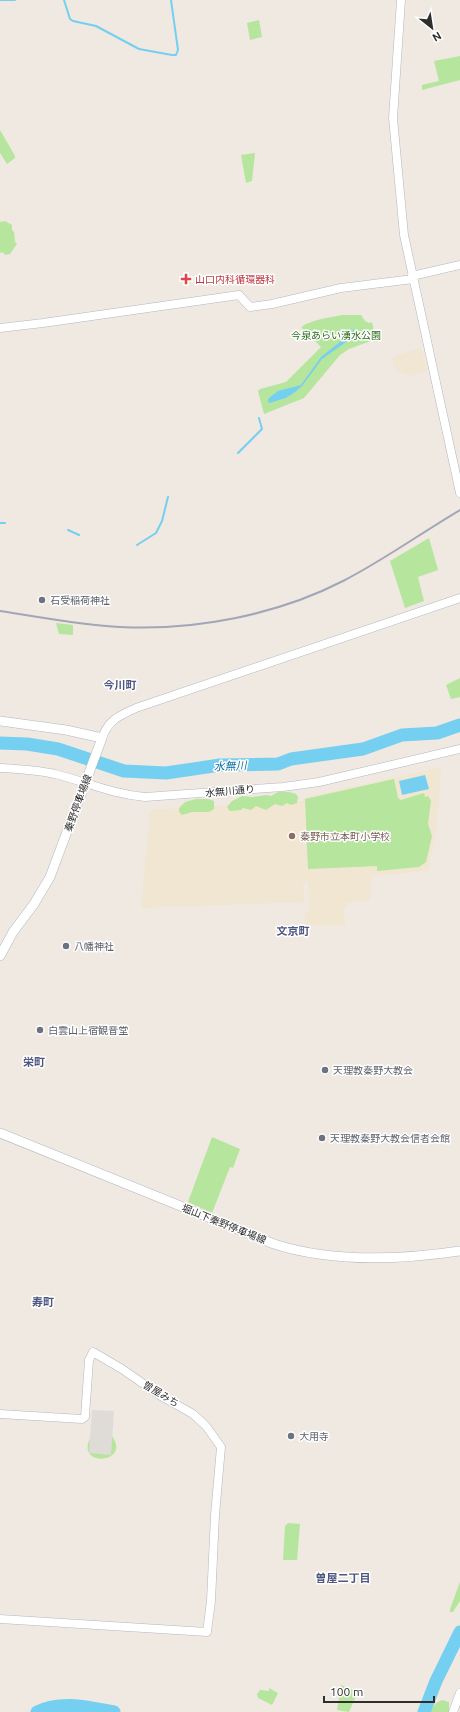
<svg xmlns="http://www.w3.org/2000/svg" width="460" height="1712" viewBox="0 0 460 1712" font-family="Ubuntu,'Noto Sans JP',sans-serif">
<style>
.education{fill:#f0e6d1}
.green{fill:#b6e59e}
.plaza{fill:#dfdcd8}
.water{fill:#75cff0}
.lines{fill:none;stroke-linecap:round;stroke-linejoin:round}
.stream{stroke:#75cff0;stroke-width:2}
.river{stroke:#75cff0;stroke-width:13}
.tertiary-casing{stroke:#b4b7c1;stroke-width:9}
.secondary-casing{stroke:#b4b7c1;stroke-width:10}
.tertiary{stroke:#fff;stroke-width:8}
.secondary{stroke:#fff;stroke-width:9}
.rail{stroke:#a3a6b8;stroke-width:2}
.health-dot{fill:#e0444e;stroke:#fff;stroke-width:1.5}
.worship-dot{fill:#6b7280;stroke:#fff;stroke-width:1.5}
.education-dot{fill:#8d6e63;stroke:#fff;stroke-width:1.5}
.labels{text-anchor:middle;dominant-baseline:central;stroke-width:3;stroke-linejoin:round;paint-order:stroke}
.health-label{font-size:10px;fill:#be3a42;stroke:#fff;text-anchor:start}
.park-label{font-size:10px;fill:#2c6e1b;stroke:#fff}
.worship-label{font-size:10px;fill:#5b616d;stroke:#fff;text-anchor:start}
.street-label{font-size:10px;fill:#2e2e2e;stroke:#fff}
.education-label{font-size:10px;fill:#785e54;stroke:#fff;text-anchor:start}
.neighbourhood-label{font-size:11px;font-weight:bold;fill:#4d5680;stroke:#fff}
.water-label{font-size:11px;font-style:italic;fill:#0d6fa3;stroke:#fff}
</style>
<rect width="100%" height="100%" fill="#efe9e1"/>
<!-- education -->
<path class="education" d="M420 348 422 350 427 371 410 376 396 370 392 357Z
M441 767 436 832 428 871 371 876 370 900 346 903V908H343L346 926 304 925 306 911H309L308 881 303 882 304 902 141 908 149 825V811L151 810 303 801V798Z"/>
<!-- green -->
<path class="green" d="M259 20 262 37 250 40 247 23Z
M460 56V80L422 90V85L439 81 434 61Z
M0 130 15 156V158L7 164 0 153Z
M255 153 252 181 246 183 241 155Z
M5 221 12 225V230L14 232 15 242 17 244 10 254 6 255 2 252 0 253V222Z
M342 315H361L365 321 369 323 372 322 376 339 349 349 340 355 304 398 264 414 258 391 260 389 286 382 321 347 301 327C313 319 328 318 342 315Z
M429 538 438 570 418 577 424 601 405 608 390 561Z
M56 623 73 625V635L59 634Z
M460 678V697L451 699 446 685Z
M394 779 398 798 401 800 424 793 425 797 428 796 431 801 428 824 432 836 426 862 419 867 377 871V866L308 869 305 799Z
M278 792H289L296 794 298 797 297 803 291 805 287 803 282 806 275 804 266 810 256 806 251 810 243 808 241 810 230 811 227 807 232 801 242 796 252 797 267 795 271 796Z
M196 799H209L214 801V809L209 812H192L182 815 179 812V808L185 802Z
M212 1137 240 1149 233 1168 230 1167 212 1213 188 1202Z
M112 1436C132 1465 73 1467 91 1437Z
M288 1523 300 1524 297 1560H283L285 1526Z
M460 1582V1601L453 1612H450V1609Z
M341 1685 355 1691 357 1694 349 1712 337 1710Z
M269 1688 278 1693 272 1705 258 1698 257 1694 260 1690 269 1691Z
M442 1700 449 1702V1712H429L436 1703Z"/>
<!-- plaza -->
<path class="plaza" d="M92 1410 114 1411 111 1455 89 1453Z"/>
<!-- water -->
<path class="water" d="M346 329 353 331V329L356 332 349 340 322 359 302 386 295 392 286 398 269 403 268 401 269 398 278 391 301 385 321 357 340 342 342 334Z
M425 775 429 789 402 795 399 781Z"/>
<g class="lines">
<!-- stream -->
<path class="stream" d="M0 0H15
M64 0 70 19 73 21 96 26 139 49 172 55H176L178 50 171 0
M238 453 262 429 259 418
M0 523H5
M68 530 79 535
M137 545 156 533 162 521 168 497"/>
<!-- river -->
<path class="river" d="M0 743 27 744 58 749 124 771 166 773 220 765 278 764 291 759 363 749 402 735 437 733 460 725
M37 1712C61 1700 88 1707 114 1712
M424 1712 436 1681 460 1632"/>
<!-- tertiary casing -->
<g class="tertiary-casing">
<path id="tertiary" d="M401 0 393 118 404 235 460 493
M412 276 460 265
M0 328 43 323 239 295 250 307 272 304 341 288 413 279
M102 738C109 719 119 716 136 708L460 598
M0 768C18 769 37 770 55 774 87 782 111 794 145 797L283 787 319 782 460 749
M0 1414 82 1419 85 1417 89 1360 93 1352 122 1369 161 1396 193 1414 206 1426 221 1447 215 1515 211 1601 207 1632 0 1619
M453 1712 460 1693"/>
</g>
<!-- secondary casing -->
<g class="secondary-casing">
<path id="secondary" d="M0 721 66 730 102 738 50 877 34 904 13 932 0 956
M0 1133 274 1244C333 1263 399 1260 460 1251"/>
</g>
<!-- tertiary -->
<use href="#tertiary" class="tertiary"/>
<!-- secondary -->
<use href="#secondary" class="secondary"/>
<!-- rail -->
<path class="rail" d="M0 611C40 617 80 625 120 627 194 631 277 615 343 581 384 560 421 533 460 510"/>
</g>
<!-- markers -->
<path class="health-dot" d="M184 273h4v4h4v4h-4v4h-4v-4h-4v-4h4z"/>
<g class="worship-dot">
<circle cx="42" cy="600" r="4"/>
<circle cx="66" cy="946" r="4"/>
<circle cx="40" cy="1030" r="4"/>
<circle cx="325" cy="1070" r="4"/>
<circle cx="322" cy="1138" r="4"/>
<circle cx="291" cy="1436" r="4"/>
</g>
<circle class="education-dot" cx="292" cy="836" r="4"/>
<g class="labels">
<!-- health labels -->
<g class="health-label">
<text x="195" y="279">山口内科循環器科</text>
</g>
<!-- park labels -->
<g class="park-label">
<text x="336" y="335">今泉あらい湧水公園</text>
</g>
<!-- worship labels -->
<g class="worship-label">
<text x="50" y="600">石受稲荷神社</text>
<text x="74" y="946">八幡神社</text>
<text x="48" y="1030">白雲山上宿観音堂</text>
<text x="333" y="1070">天理教秦野大教会</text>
<text x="330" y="1138">天理教秦野大教会信者会館</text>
<text x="299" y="1436">大用寺</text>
</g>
<!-- street labels -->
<g class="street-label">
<text transform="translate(230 791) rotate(-5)">水無川通り</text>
<text transform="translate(78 803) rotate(-70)">秦野停車場線</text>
<text transform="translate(224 1224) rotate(22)">堀山下秦野停車場線</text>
<text transform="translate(161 1394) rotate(31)">曽屋みち</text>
</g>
<!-- education labels -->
<g class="education-label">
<text x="300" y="836">秦野市立本町小学校</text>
</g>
<!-- neighbourhood labels -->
<g class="neighbourhood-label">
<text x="120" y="685">今川町</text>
<text x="293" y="931">文京町</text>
<text x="34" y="1062">栄町</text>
<text x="43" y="1302">寿町</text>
<text x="343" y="1578">曽屋二丁目</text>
</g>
<!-- water labels -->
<g class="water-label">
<text transform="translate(230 766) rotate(-3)">水無川</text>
</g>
</g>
<!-- north arrow -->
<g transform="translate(432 28) rotate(150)" stroke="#ffffff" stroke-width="3" paint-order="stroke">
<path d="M0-3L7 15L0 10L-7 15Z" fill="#2e2e2e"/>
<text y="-6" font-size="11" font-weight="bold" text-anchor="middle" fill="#2e2e2e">N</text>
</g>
<!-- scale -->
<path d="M324 1696v6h110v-6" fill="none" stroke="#2e2e2e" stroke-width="2"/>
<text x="330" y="1696" font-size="12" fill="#2e2e2e" stroke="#ffffff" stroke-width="3" paint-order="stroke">100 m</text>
</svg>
